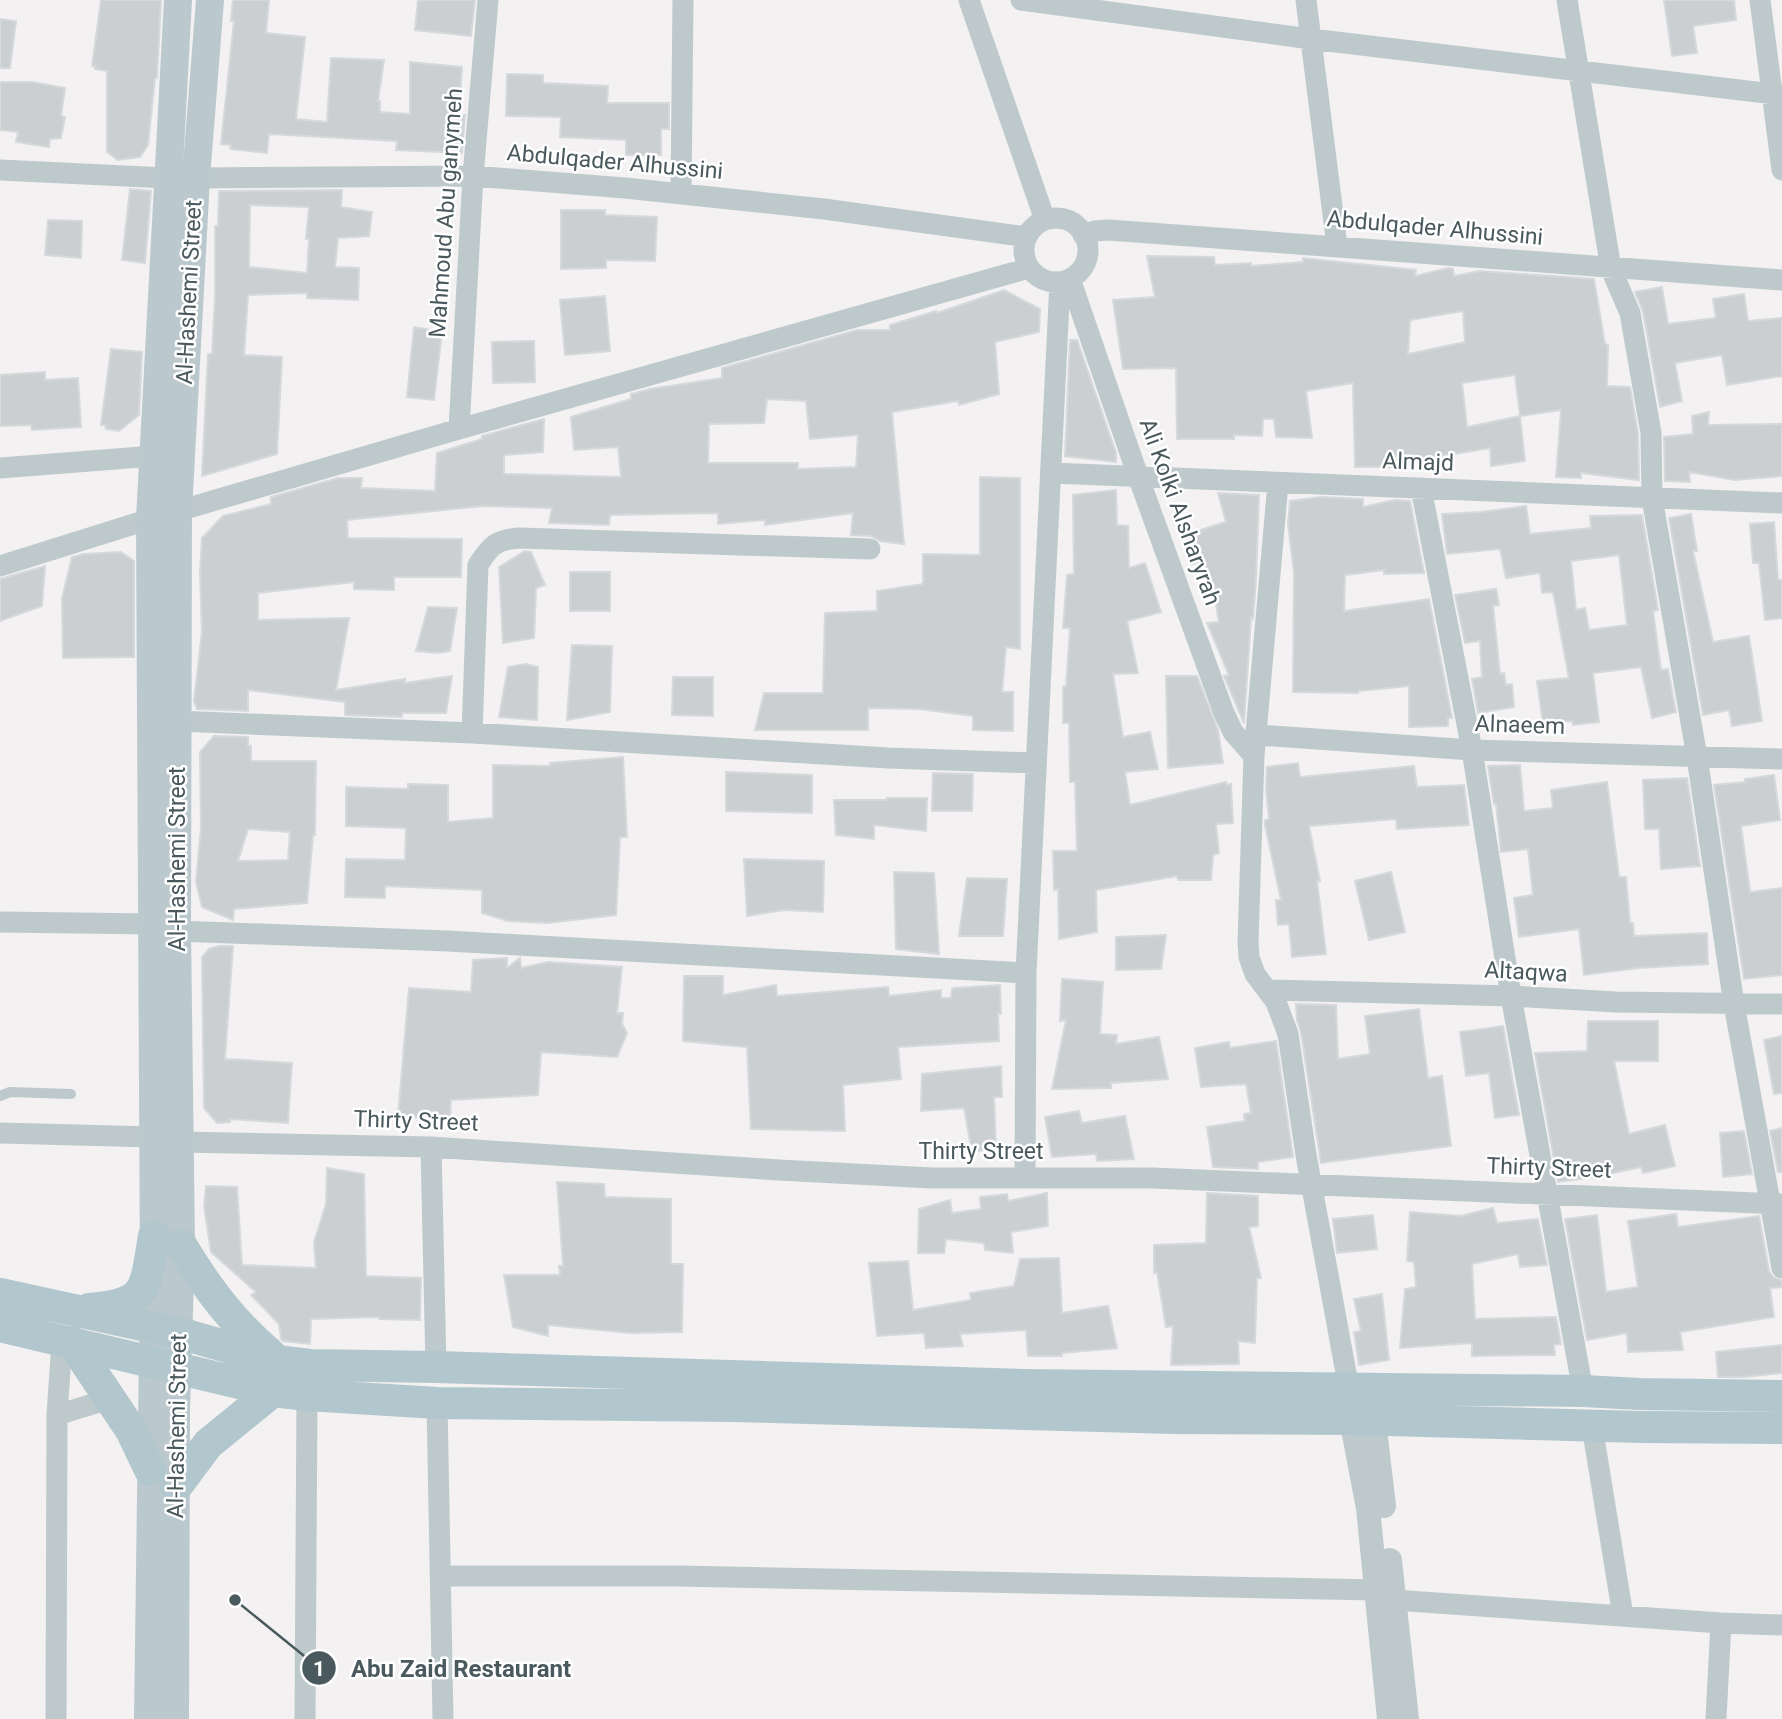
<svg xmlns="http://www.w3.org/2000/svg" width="1782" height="1719" viewBox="0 0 1782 1719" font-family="Roboto,sans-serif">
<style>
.building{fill:#cbcfd2;stroke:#d5d9dc;stroke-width:2;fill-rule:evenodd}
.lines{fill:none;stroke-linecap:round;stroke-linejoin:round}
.service{stroke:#bec9cc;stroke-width:10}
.minor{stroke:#bec9cc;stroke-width:21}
.tertiary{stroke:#bec9cc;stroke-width:24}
.secondary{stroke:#bbc9ce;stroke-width:28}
.primary{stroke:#b2c7cd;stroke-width:32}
.labels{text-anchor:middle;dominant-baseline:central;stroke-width:5;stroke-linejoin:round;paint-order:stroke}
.street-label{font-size:23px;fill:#4a595d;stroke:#fff}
.leader{fill:none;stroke:#4a595d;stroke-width:2.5}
.callout-dot{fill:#4a595d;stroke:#fff;stroke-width:2.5}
.mark-label{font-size:21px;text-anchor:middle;font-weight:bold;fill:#fff}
.callout-label{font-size:24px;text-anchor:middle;font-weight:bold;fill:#4a595d;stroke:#fff;stroke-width:5;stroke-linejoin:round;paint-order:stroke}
</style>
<rect width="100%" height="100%" fill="#f3f1f1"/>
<!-- building -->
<path class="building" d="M101 0H161L157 78H155L148 145 140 157 118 160 107 152V71L95 69V66H92Z
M233 0H269L266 33 305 37 296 119 327 122 331 58 384 60 378 101H380V112L410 114V62L462 67 459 115H465L462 153 396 150 397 141 269 134 267 153 230 149 231 145 221 144 234 21H231Z
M418 0H475L471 36 415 30Z
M1664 0H1734L1736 20 1693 26 1697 53 1672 56Z
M0 19 16 21 10 68H0Z
M507 74 543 75V83L608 86 607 103H669V129H661V155H626V140L560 137 561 117 506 116Z
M0 82H32L65 88 61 116 65 117 61 138 50 139 49 147 16 142 18 132 0 130Z
M130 189 151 191 145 263 122 260Z
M342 190 341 207 372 212 369 236 338 238 335 267 359 268 358 300 307 298V293L248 295 244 355 282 357 277 454 202 476 208 354H212L215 297V226H218L219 191ZM250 205 309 207 306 239H309L307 273 249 267Z
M561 210H605V215L657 217 655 261 606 260V268L561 269Z
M48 220 82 221 81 258 45 255Z
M1147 256 1214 257 1215 265 1251 263V266L1303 262V258L1416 270 1415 276 1449 268 1453 269 1454 276 1480 271 1594 279 1605 344 1608 345 1607 386 1630 387 1638 434 1639 480 1581 473V478L1556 477 1561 410 1520 416 1525 461 1491 466 1490 448 1412 461V467H1355L1353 383 1306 391 1312 438 1276 437 1274 419H1263L1262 436 1234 435V439H1177L1176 368 1123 369 1113 300 1155 297ZM1463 311 1465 342 1408 354 1410 320ZM1515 375 1520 416 1467 427 1462 383Z
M1662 287 1668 324 1716 318 1713 299 1744 294 1748 321 1782 318V376L1727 385 1722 355 1675 363 1682 401 1660 407 1643 311 1635 292Z
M1004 290 1040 309 1039 332 995 342 999 394 959 405 958 401 892 412 904 544 880 541 871 536 851 535 853 513 765 525V520L718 524V513L610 515 609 525 549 523 552 508 483 506 347 520 348 538 462 539 461 577H394V590L354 589V582L258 593V620L349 618 336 690 405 679V683L452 676 446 713H402V717L345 715V702L248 690V711L197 709 194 701 202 632 200 573 202 538 223 516 271 504V497L338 478H362L361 488 435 491 437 453 482 439V436L544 419 543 452 504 455V474L621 477 618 447 574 450 571 417 631 399V394L650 389 722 378V368L857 330H890V325L936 311 937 313ZM767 399 806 401 810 439 858 435 856 467 798 469V463H708L709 424 764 423Z
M605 296 610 351 565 355 560 300Z
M414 327 442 332 434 400 407 397Z
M1070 340H1077L1116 453V462L1065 456Z
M534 341 535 382 493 383 492 342Z
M111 349 142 352 139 415 119 431 106 429 105 425H101Z
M45 372V380L78 378 81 427 32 430 31 425 0 426V375Z
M1709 412 1708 425 1782 424V476L1735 480 1689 472 1690 482 1665 481 1664 437 1693 434 1692 416Z
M980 477 1020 478V649L1006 647 1002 692H1013V731L973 730V716L920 709 868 708V730H755L764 693H823L825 613 877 611V591L923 584V554L980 555Z
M1116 490 1117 525 1128 526 1129 568 1145 563 1161 612 1127 621 1138 673 1113 674 1123 737 1150 732 1158 769 1125 772 1130 805 1226 782 1227 785 1231 784 1233 823 1216 824 1219 853 1213 855 1211 880H1178L1177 876 1096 890 1097 932 1059 939 1058 889 1054 890 1053 851H1077L1075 782H1070L1069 723H1063V687L1066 686 1070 628H1063L1067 575 1074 574 1073 495Z
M1218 493 1259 495 1256 578 1253 619 1251 618 1244 723 1224 676 1229 675 1207 623 1219 622 1213 586 1201 561 1192 564 1185 535 1226 522Z
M1321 497 1363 499V507L1395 500 1410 501 1424 573 1384 574V570L1345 575 1344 611 1429 599 1452 718H1448V726L1409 727V686L1358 691V693L1293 692 1294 573 1288 524 1290 501Z
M1526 506 1530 534 1591 528 1590 516 1642 515 1658 610 1653 611 1661 670 1668 669 1676 712 1652 718 1641 667 1593 673 1599 722 1573 725 1572 721 1543 724 1537 681 1569 678 1553 592 1542 593 1540 573 1506 578 1500 549 1447 554 1442 514 1481 512ZM1619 555 1627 625 1589 630 1585 608 1576 610 1571 561Z
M1691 514 1697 551H1693L1713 642 1749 636 1762 721 1732 726 1729 710 1703 715 1669 518Z
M1774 522 1778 580H1782V618L1765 620 1759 563H1753L1750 524Z
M525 551 531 552 545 585 536 588 534 638 503 643 499 567Z
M121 552 134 561V657L63 658 62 598 72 557 84 554Z
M45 566 42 606 0 621V579Z
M570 572H610V611H570Z
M1496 589 1499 605 1493 606 1500 674 1504 673 1506 685 1512 684 1514 707 1478 713 1472 679 1482 677 1480 641 1465 643 1455 595Z
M428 607 457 608 450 651 438 653 416 651Z
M572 645 612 646 610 712 567 720Z
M526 664 538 667 537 720 499 717 508 667Z
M1166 676H1197L1218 730 1223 763 1168 768Z
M673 677H713V716L672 715Z
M214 736 248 737V746H251V761H316L315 835H313L307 903 234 909 233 920 202 907 196 882 201 827 200 752ZM248 829 290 832 288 860 238 861Z
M623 757 627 837H620L616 915 547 923 508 921 482 913V890L385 886V898L345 897 346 859 405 860 406 828 346 826V787L408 789V784L448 785V822L493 818V765L550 766V763Z
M1298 763 1300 777 1414 766 1417 787 1464 785 1469 825 1397 829 1396 819 1309 826 1320 881H1317L1326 954 1292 957 1289 924 1278 925 1276 900H1281L1265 825V820L1269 819 1266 789 1267 767Z
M1520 765 1524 811 1553 808 1551 790 1607 782 1619 877H1626L1630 923H1633L1634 936 1707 933 1708 964 1638 968 1584 975 1579 929 1519 937 1514 898 1533 895 1528 849 1501 852 1496 804H1494L1488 766Z
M726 772 812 775V813L726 811Z
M933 773 973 774 972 811H932Z
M1774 775 1780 820 1741 826 1750 892 1782 888V975L1744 979 1714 785 1745 782V779Z
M1687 778 1700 866 1661 869 1659 829H1645L1643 780Z
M887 798H927L926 831 874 825V839L836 835 834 800H887Z
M744 859 824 861 823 912 784 910 747 916Z
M894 872 934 873 939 954 896 949Z
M1391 872 1405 932 1369 940 1355 881Z
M967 878 1007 879 1003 936H959Z
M1166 935 1161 969 1116 970V937Z
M219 946H233L225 1059 292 1063 288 1123 230 1119V1122L217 1123 204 1108 202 957 209 949Z
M507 958V968L520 958 521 968 548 962 622 967 617 1013H623L622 1024 627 1033 617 1057 541 1052 538 1095 451 1100 450 1120 398 1116 409 988 471 992 473 960Z
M684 976H723V995L776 985 777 996 888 987 889 996 941 990V998H951L952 989 954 988 1000 985 1001 1014 998 1013 999 1041 898 1047 901 1079 843 1085 845 1131 751 1129 747 1047 683 1041Z
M1062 979 1103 982 1100 1034 1117 1035 1116 1044 1159 1037 1168 1079 1111 1083V1088L1052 1089 1066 1020 1060 1021Z
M1296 1004 1336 1005 1338 1059 1370 1054 1365 1016 1419 1009 1428 1078 1442 1076 1451 1146 1321 1163 1301 1032 1297 1020Z
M1588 1021H1658V1061H1614L1629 1134 1665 1125 1675 1166 1643 1173 1641 1167 1595 1177 1558 1182 1535 1053 1587 1051Z
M1503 1026 1519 1115 1495 1118 1489 1073 1466 1076 1460 1032Z
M1782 1036V1093L1774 1094 1764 1040Z
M1276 1041 1293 1157 1258 1162V1169L1213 1167 1207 1127 1245 1121 1244 1114 1251 1113 1246 1084 1201 1087 1195 1048 1229 1042 1230 1048Z
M1001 1066 1002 1097H994L996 1148 972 1152 964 1108 921 1111 922 1074Z
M1079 1111 1082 1123 1125 1116 1134 1159 1097 1161 1096 1154 1052 1157 1045 1117Z
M1782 1128V1172H1778L1770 1131Z
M1744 1131 1752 1174 1723 1177 1720 1133Z
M327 1168 364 1174 366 1276 421 1278 420 1320 379 1319V1317L311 1319 310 1344 283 1341 281 1339 279 1324 251 1295 256 1292 211 1252 204 1206 206 1186 237 1187 242 1265 316 1268 314 1242 326 1204Z
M557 1182 604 1184 605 1197 671 1199V1264H683L682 1332 630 1333 548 1325V1336L513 1327 504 1275H560L559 1266H563Z
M1047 1193 1048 1226 1011 1232 1013 1253 985 1250 984 1243 946 1239 944 1253H918L919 1209 950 1200 952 1213 981 1209 980 1197 1007 1194 1008 1201Z
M1207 1193 1258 1196V1226L1249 1227 1261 1278H1257L1255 1343 1238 1341 1239 1364 1171 1365 1173 1326 1166 1327 1157 1272 1154 1273V1245L1206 1243Z
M1493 1208 1497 1223 1538 1219 1547 1265 1520 1267 1518 1254 1472 1264 1475 1319 1556 1317 1561 1344 1554 1345 1555 1355 1472 1356V1343L1400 1348 1405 1289 1416 1287 1414 1262 1407 1261 1410 1212 1461 1216Z
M1676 1214 1678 1227 1759 1216 1769 1271 1773 1277 1782 1281V1287L1770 1288 1774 1317 1680 1332 1683 1350 1628 1352 1627 1333 1587 1340 1565 1219 1597 1215 1606 1292 1638 1287 1628 1221Z
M1373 1215 1377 1249 1337 1253 1333 1219Z
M1059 1258 1062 1313 1108 1306 1117 1348 1062 1353V1356H1028L1026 1330 960 1334 963 1346 926 1348 924 1333 877 1336 869 1263 908 1261 913 1310 971 1300 970 1293 1014 1286 1020 1259Z
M1382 1294 1389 1360 1359 1365 1354 1332 1361 1331 1354 1299Z
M1782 1345V1373L1743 1377H1718L1716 1352Z"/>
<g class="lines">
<!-- service -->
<path class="service" d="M0 1096 10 1092 71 1094"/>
<!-- minor -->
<path class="minor" d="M969 0 1045 220
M1021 0 1311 39 1782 95
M1306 0 1337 246
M1567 0 1611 269 1630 313 1651 433 1652 498 1697 757 1734 1004 1782 1268
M1760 0 1782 170
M0 170 167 178
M196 178 473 176 625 188 824 209 1027 237
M681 194 683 0
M1024 250a32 32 0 1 1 64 0a32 32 0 1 1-64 0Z
M1083 235 1095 231 1109 230 1782 280
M1070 279 1138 476 1224 713 1233 732 1254 756
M459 429 473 176 488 0
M0 468 154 456
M1052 473 1782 503
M1278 483 1254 756 1248 942 1249 957 1255 974 1276 1002 1288 1034 1306 1155 1349 1389
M1421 488 1472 750 1511 996 1583 1391
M178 511 459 429 1029 268
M0 566 150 519
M177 721 472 733 889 758 1035 763
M472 733 478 565C491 545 496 540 519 538L870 549
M1258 735 1472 750 1782 759
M0 922 152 924
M177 931 447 941 1026 973
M1268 990 1511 996 1616 1002 1782 1004
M0 1133 153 1137
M181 1142 431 1147 779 1170 932 1178H1152L1782 1204
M431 1147 436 1367
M1025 1177 1026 973 1060 282
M437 1403 443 1719
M57 1415 109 1399
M1592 1426 1623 1616
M440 1576H678L1376 1590
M1394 1600 1721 1623 1782 1625
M56 1719 57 1415 62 1341
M305 1719 307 1395
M1716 1719 1721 1623"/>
<!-- tertiary -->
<path class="tertiary" d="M1351 1419 1368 1508 1389 1719
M1374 1421 1384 1506
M1390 1560 1407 1719"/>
<!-- secondary -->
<path class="secondary" d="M148 1719 154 1277 150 519 178 0
M175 1719 176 1410 181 1245 177 931 178 511 196 178 210 0"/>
<!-- primary -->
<path class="primary" d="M181 1245C207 1288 232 1322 271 1355
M0 1294 179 1333 277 1361 310 1365 436 1367 1023 1385 1583 1391 1640 1394 1782 1396
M89 1309C149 1305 145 1288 154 1236
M0 1326 273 1391 307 1395 437 1403 733 1406 1174 1418 1351 1419 1640 1427 1782 1428
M72 1342 131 1430 150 1470
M176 1487 208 1444 273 1391"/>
</g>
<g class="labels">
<!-- street labels -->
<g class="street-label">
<text transform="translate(615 162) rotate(5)">Abdulqader Alhussini</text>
<text transform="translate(446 213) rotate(-86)">Mahmoud Abu ganymeh</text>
<text transform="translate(1435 228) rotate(5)">Abdulqader Alhussini</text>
<text transform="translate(189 292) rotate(-87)">Al-Hashemi Street</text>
<text transform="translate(1418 462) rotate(2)">Almajd</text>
<text transform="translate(1180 512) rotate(70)">Ali Kolki Alsharyrah</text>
<text transform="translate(1520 725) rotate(2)">Alnaeem</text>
<text transform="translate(177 859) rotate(-90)">Al-Hashemi Street</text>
<text transform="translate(1526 972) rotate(3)">Altaqwa</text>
<text transform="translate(416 1121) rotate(2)">Thirty Street</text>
<text x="981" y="1151">Thirty Street</text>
<text transform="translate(1549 1168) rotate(2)">Thirty Street</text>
<text transform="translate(177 1426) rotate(-89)">Al-Hashemi Street</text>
</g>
</g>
<!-- callouts -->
<path class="leader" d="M235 1600L319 1668"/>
<g class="callout-dot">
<circle cx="235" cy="1600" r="7"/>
<circle cx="319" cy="1668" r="18"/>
</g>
<g class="mark-label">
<text x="319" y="1676">1</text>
</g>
<g class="callout-label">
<text x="461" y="1677">Abu Zaid Restaurant</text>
</g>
</svg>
